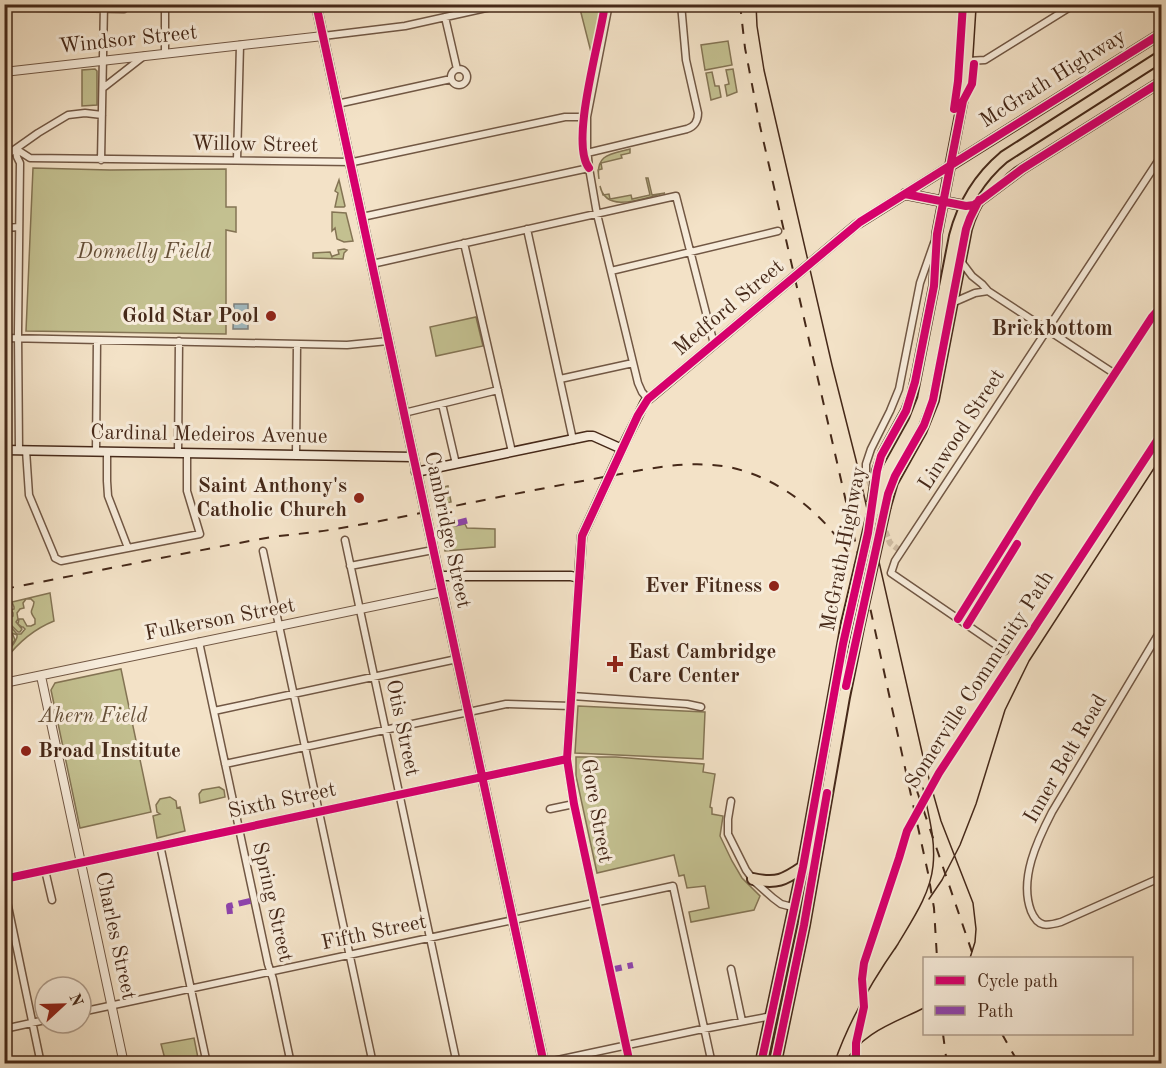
<svg xmlns="http://www.w3.org/2000/svg" width="1166" height="1068" viewBox="0 0 1166 1068" font-family="'Old Standard TT',serif">
<style>
.green{fill:#c3c090;stroke:#847454;stroke-width:1.5}
.water{fill:#a1bac1;stroke:#7d807e;stroke-width:1.5}
.lines{fill:none;stroke-linecap:round;stroke-linejoin:round}
.minor-tunnel{stroke:#d0bda4;stroke-width:6;stroke-dasharray:6 3;stroke-linecap:butt}
.minor-casing{stroke:#715744;stroke-width:9}
.tertiary-casing{stroke:#715744;stroke-width:10}
.secondary-casing{stroke:#462919;stroke-width:11}
.primary-casing{stroke:#462919;stroke-width:12}
.trunk-casing{stroke:#462919;stroke-width:14}
.minor{stroke:#f7ecdb;stroke-width:6}
.tertiary{stroke:#f7ecdb;stroke-width:8}
.secondary{stroke:#f7ecdb;stroke-width:8}
.primary{stroke:#f3e2c7;stroke-width:9}
.trunk{stroke:#f3e2c7;stroke-width:10}
.tram{stroke:#462919;stroke-width:1.5}
.rail{stroke:#462919;stroke-width:2;stroke-dasharray:10 10;stroke-linecap:butt}
.primary-bridge-casing{stroke:#462919;stroke-width:12;stroke-linecap:butt}
.trunk-bridge-casing{stroke:#462919;stroke-width:14;stroke-linecap:butt}
.primary-bridge{stroke:#f3e2c7;stroke-width:9}
.trunk-bridge{stroke:#f3e2c7;stroke-width:10}
.quiet{stroke:#8e44ad;stroke-width:6;stroke-dasharray:12 6;stroke-linecap:butt}
.cycleway-casing{stroke:#f7ecdb;stroke-width:11}
.cycleway{stroke:#d6006c;stroke-width:8}
.poi-dot{fill:#8f2418;stroke:#f7ecdb;stroke-width:2}
.labels{text-anchor:middle;dominant-baseline:central;stroke-width:6;stroke-linejoin:round;paint-order:stroke}
.street-label{font-size:21px;fill:#462919;stroke:#f7ecdb}
.park-label{font-size:21px;font-style:italic;fill:#654f37;stroke:#f7ecdb}
.poi-label{font-size:21px;font-weight:bold;fill:#462919;stroke:#f7ecdb;text-anchor:end}
.neighbourhood-label{font-size:22px;font-weight:bold;fill:#462919;stroke:#f7ecdb}
</style>
<rect width="100%" height="100%" fill="#f3e2c7"/>
<filter id="stains"><feTurbulence type="fractalNoise" baseFrequency=".00333" numOctaves="4"/><feColorMatrix values="0 0 0 0 .2 0 0 0 0 .09 0 0 0 0 .02 0 0 0 .5 -.17"/></filter>
<radialGradient id="worn" r=".72"><stop offset=".6" stop-color="#630" stop-opacity="0"/><stop offset="1" stop-color="#630" stop-opacity=".3"/></radialGradient>
<!-- green -->
<path class="green" d="M579 5H602L592 56Z
M728 41 732 65 705 70 701 45Z
M95 69 97 71V105L82 106V70Z
M733 69 737 92 727 96 725 85 729 84 726 70Z
M712 72 715 86H719L721 97 711 100 706 73Z
M630 149V153L621 155 622 158 601 163 602 169 598 170 599 179C595 154 611 154 630 149Z
M33 168 110 170 226 169V207H236V232L226 230V334L26 331Z
M646 178H648L652 195 665 193C646 197 606 215 600 186L603 195 609 194 610 199 631 195 632 199 650 195Z
M339 180 345 206 344 207H335L338 193 335 191Z
M332 212 346 213 353 241 344 242 337 239 335 228 332 231Z
M344 249 347 250 344 253 343 259 313 258V253L330 252 332 257 333 256 339 254 338 250Z
M476 317 483 346 436 356 430 327Z
M448 486 451 502 435 505 431 490Z
M465 524 467 528 495 529V547L445 551 442 535 444 534 443 528Z
M50 593 54 621C34 629 17 644 5 660 5 652 15 645 17 637V635L7 631V628L10 626 17 634H21L25 629 23 627H22L18 624 19 619H23L27 626H31L35 624V619C28 609 33 612 34 602L31 599H26L23 603 24 608 20 609 17 613 18 619 16 622 22 629 20 632H18L10 624 5 627V632L13 635 15 640 5 654V617L9 618 13 616V613L11 610 14 609V607L12 602Z
M121 669 151 812 80 828 51 690 55 683Z
M578 706 705 712 703 759 575 753Z
M576 757H616L704 764 703 772 715 774 710 807 712 808V814L723 816 720 836 732 861 742 878 760 896 754 910 691 922 689 912 709 908 705 886 687 888 684 875 679 876 674 855 597 873 576 776Z
M219 787 224 790 225 797 200 803 199 794 202 790Z
M170 797 176 801 177 808 180 807 185 831 157 838 153 816 160 814 157 812 156 805 160 799Z
M194 1038 199 1063H166L161 1044Z"/>
<!-- water -->
<path class="water" d="M234 304H248V329H233Z"/>
<g class="lines">
<!-- minor-tunnel -->
<path class="minor-tunnel" d="M866 471 873 493
M882 523 890 543 902 552"/>
<!-- minor casing -->
<g class="minor-casing">
<path id="minor" d="M609 4 587 117V148L589 168 597 214 638 383 642 392 648 399
M4 7 124 9
M445 17 457 69
M323 36 405 26 504 4
M165 53V4
M967 61 985 60 1075 4
M451 77a8 8 0 1 1 16 0a8 8 0 1 1-16 0Z
M103 88 144 56
M337 104 451 79
M16 149 30 158 353 162 565 117H587
M16 149 17 157 20 163 18 333 19 450
M587 153 687 129C694 127 698 121 698 113L686 60 681 4
M4 157 38 133 68 115 85 113 102 115
M101 160 104 4
M237 160 240 45
M362 217 589 168
M4 228 19 227
M527 229 573 440
M464 243 512 452
M960 260 972 276 982 284 988 291 1115 374
M372 264 676 196 714 344
M611 271 778 231
M952 303 975 293 988 291
M4 338 347 345 388 341
M560 379 633 363
M442 404 456 464
M404 413 498 390
M26 450 29 495 54 555 55 558 61 561 200 534 187 491V453
M96 452 97 340
M107 452V481L108 496 128 548
M178 453 179 341
M296 455 297 344
M866 471V464L871 449 890 411 899 389 920 283 934 243
M345 540 457 1064
M263 551 373 1064
M350 566 433 550
M958 619 1036 494 1152 317 1162 306
M1162 628 1052 812C1037 841 1019 879 1031 911 1038 928 1047 926 1061 922L1162 877
M199 642 268 964 273 979 291 1064
M1005 651 891 573 895 561 1162 155
M572 696 687 704 701 707
M214 711 457 659
M225 764 506 704 571 706
M731 801 728 819V834L746 870 755 882 773 898 781 904 796 908
M550 809 574 804
M160 845 207 1064
M45 870 52 900
M4 887 41 1064
M731 969 742 1021
M81 1012 673 886 712 1064
M4 1029 45 1020
M539 1064 698 1030 772 1016"/>
</g>
<!-- tertiary casing -->
<g class="tertiary-casing">
<path id="tertiary" d="M4 72 323 36
M579 578 567 759 574 804 630 1064
M41 676 124 1064
M4 683 442 592
M4 879 567 759"/>
</g>
<!-- secondary casing -->
<g class="secondary-casing">
<path id="secondary" d="M316 4 544 1064
M4 450 413 457
M416 472 588 436H593L622 449
M439 576H571L579 578 582 536 626 440 645 402 856 225 950 166"/>
</g>
<!-- primary casing -->
<g class="primary-casing">
<path id="primary" d="M950 166 1162 33
M905 194 966 206 974 205 1022 169 1162 81
M883 453 906 411 912 395 917 373 934 286 937 234 966 83 971 4"/>
</g>
<!-- trunk casing -->
<g class="trunk-casing">
<path id="trunk" d="M885 506 892 482 921 430 933 400 966 229C973 203 990 179 1011 163L1162 68
M753 879C777 884 784 880 803 867
M761 1064 803 867 847 623
M775 1064 804 925 844 697 858 628"/>
</g>
<!-- minor -->
<use href="#minor" class="minor"/>
<!-- tertiary -->
<use href="#tertiary" class="tertiary"/>
<!-- secondary -->
<use href="#secondary" class="secondary"/>
<!-- primary -->
<use href="#primary" class="primary"/>
<!-- trunk -->
<use href="#trunk" class="trunk"/>
<!-- tram -->
<path class="tram" d="M756 4 757 26 764 70 832 365 856 460 924 761 941 821 973 903 976 929 975 942 970 958
M929 899 942 880 960 845 976 804 1005 710 1029 661 1162 456
M895 949C910 923 930 896 933 866 936 840 928 813 923 788
M834 1064C849 1020 872 981 898 944
M844 1064C862 1032 894 1023 924 1008"/>
<!-- rail -->
<path class="rail" d="M740 4 745 48 760 126 866 589 928 873 934 908 937 958
M4 589C94 572 182 553 272 537 293 534 314 533 335 529 378 522 421 513 464 504 514 494 565 484 615 475 651 468 686 461 723 466 779 475 831 518 856 567
M917 791 974 958
M943 1034 947 1064
M1002 1034 1019 1064"/>
<!-- primary-bridge casing -->
<g class="primary-bridge-casing">
<path id="primary-bridge" d="M872 503 877 471 883 453"/>
</g>
<!-- trunk-bridge casing -->
<g class="trunk-bridge-casing">
<path id="trunk-bridge" d="M847 623 872 517 879 491 889 467 914 422 923 399 955 236C963 205 979 178 1004 157L1162 56
M858 628 885 506"/>
</g>
<!-- primary-bridge -->
<use href="#primary-bridge" class="primary-bridge"/>
<!-- trunk-bridge -->
<use href="#trunk-bridge" class="trunk-bridge"/>
<!-- quiet -->
<path class="quiet" d="M438 528 469 520
M230 914 229 906 254 900
M610 970 633 965"/>
<!-- cycleway casing -->
<g class="cycleway-casing">
<path id="cycleway" d="M316 4 544 1064
M954 109 958 81 963 4
M589 168C569 143 601 38 605 4
M905 194 966 206 974 205 1022 169 1162 81
M958 619 1036 494 1152 317 1162 306
M967 625 1017 544
M846 686 888 494 895 476 924 425 933 400 966 229 970 218 979 200
M4 879 567 759
M630 1064 574 804 567 759 582 536 638 415 648 399 860 222 1162 33
M761 1064 803 867 843 644 868 533 877 471 881 456 906 411 915 382 934 286 937 234 963 101 972 84 974 64
M775 1064 804 925 827 793
M856 1064V1043L864 1007 862 979 864 963 899 858 907 831 939 773 1162 433"/>
</g>
<!-- cycleway -->
<use href="#cycleway" class="cycleway"/>
</g>
<!-- markers -->
<g class="poi-dot">
<circle cx="271" cy="316" r="6"/>
<circle cx="359" cy="498" r="6"/>
<circle cx="774" cy="586" r="6"/>
<path d="M612 655h6v6h6v6h-6v6h-6v-6h-6v-6h6z"/>
<circle cx="26" cy="751" r="6"/>
</g>
<g class="labels">
<!-- street labels -->
<g class="street-label">
<text transform="translate(128 40) rotate(-6)">Windsor Street</text>
<text transform="translate(1053 79) rotate(-32)">McGrath Highway</text>
<text transform="translate(255 145) rotate(1)">Willow Street</text>
<text transform="translate(729 308) rotate(-40)">Medford Street</text>
<text transform="translate(962 430) rotate(-57)">Linwood Street</text>
<text transform="translate(209 435) rotate(1)">Cardinal Medeiros Avenue</text>
<text transform="translate(447 530) rotate(78)">Cambridge Street</text>
<text transform="translate(844 549) rotate(-79)">McGrath Highway</text>
<text transform="translate(220 620) rotate(-11)">Fulkerson Street</text>
<text transform="translate(980 680) rotate(-57)">Somerville Community Path</text>
<text transform="translate(402 728) rotate(78)">Otis Street</text>
<text transform="translate(1066 759) rotate(-60)">Inner Belt Road</text>
<text transform="translate(282 801) rotate(-12)">Sixth Street</text>
<text transform="translate(596 811) rotate(80)">Gore Street</text>
<text transform="translate(272 902) rotate(77)">Spring Street</text>
<text transform="translate(374 933) rotate(-12)">Fifth Street</text>
<text transform="translate(115 936) rotate(78)">Charles Street</text>
</g>
<!-- park labels -->
<g class="park-label">
<text x="144" y="252">Donnelly Field</text>
<text x="93" y="716">Ahern Field</text>
</g>
<!-- poi labels -->
<g class="poi-label">
<text x="259" y="316">Gold Star Pool</text>
<text x="347" y="486">Saint Anthony's<tspan x="347" dy="24">Catholic Church</tspan></text>
<text x="762" y="586">Ever Fitness</text>
<text x="628" y="652" text-anchor="start">East Cambridge<tspan x="628" dy="24">Care Center</tspan></text>
<text x="38" y="751" text-anchor="start">Broad Institute</text>
</g>
<!-- neighbourhood labels -->
<g class="neighbourhood-label">
<text x="1052" y="329">Brickbottom</text>
</g>
</g>
<!-- margin -->
<rect width="1166" height="1068" fill="none" stroke="#f3e2c7" stroke-width="24"/>
<rect x="6" y="6" width="1154" height="1056" fill="none" stroke="#462919" stroke-width="3"/>
<rect x="12" y="12" width="1142" height="1044" fill="none" stroke="#462919" stroke-width="1.5"/>
<!-- legend -->
<rect x="923" y="957" width="210" height="78" fill="#f7ecdb" stroke="#b09e8d" stroke-width="1.5"/>
<rect x="935" y="976" width="30" height="9" fill="#d6006c" stroke="#b09e8d" stroke-width="1.5"/>
<text x="977" y="987" font-size="18" fill="#462919">Cycle path</text>
<rect x="935" y="1006" width="30" height="9" fill="#8e44ad" stroke="#b09e8d" stroke-width="1.5"/>
<text x="977" y="1017" font-size="18" fill="#462919">Path</text>
<!-- north arrow -->
<g transform="translate(63 1005) rotate(68)"><circle r="28" fill="#f7ecdb" stroke="#b09e8d" stroke-width="1.5"/>
<path d="M0-4.5L10 22L0 15L-10 22Z" fill="#8f2418"/>
<text y="-9" font-size="16" font-weight="bold" text-anchor="middle" fill="#462919">N</text>
</g>
<rect width="100%" height="100%" filter="url(#stains)"/>
<rect width="100%" height="100%" fill="url(#worn)"/>
</svg>
